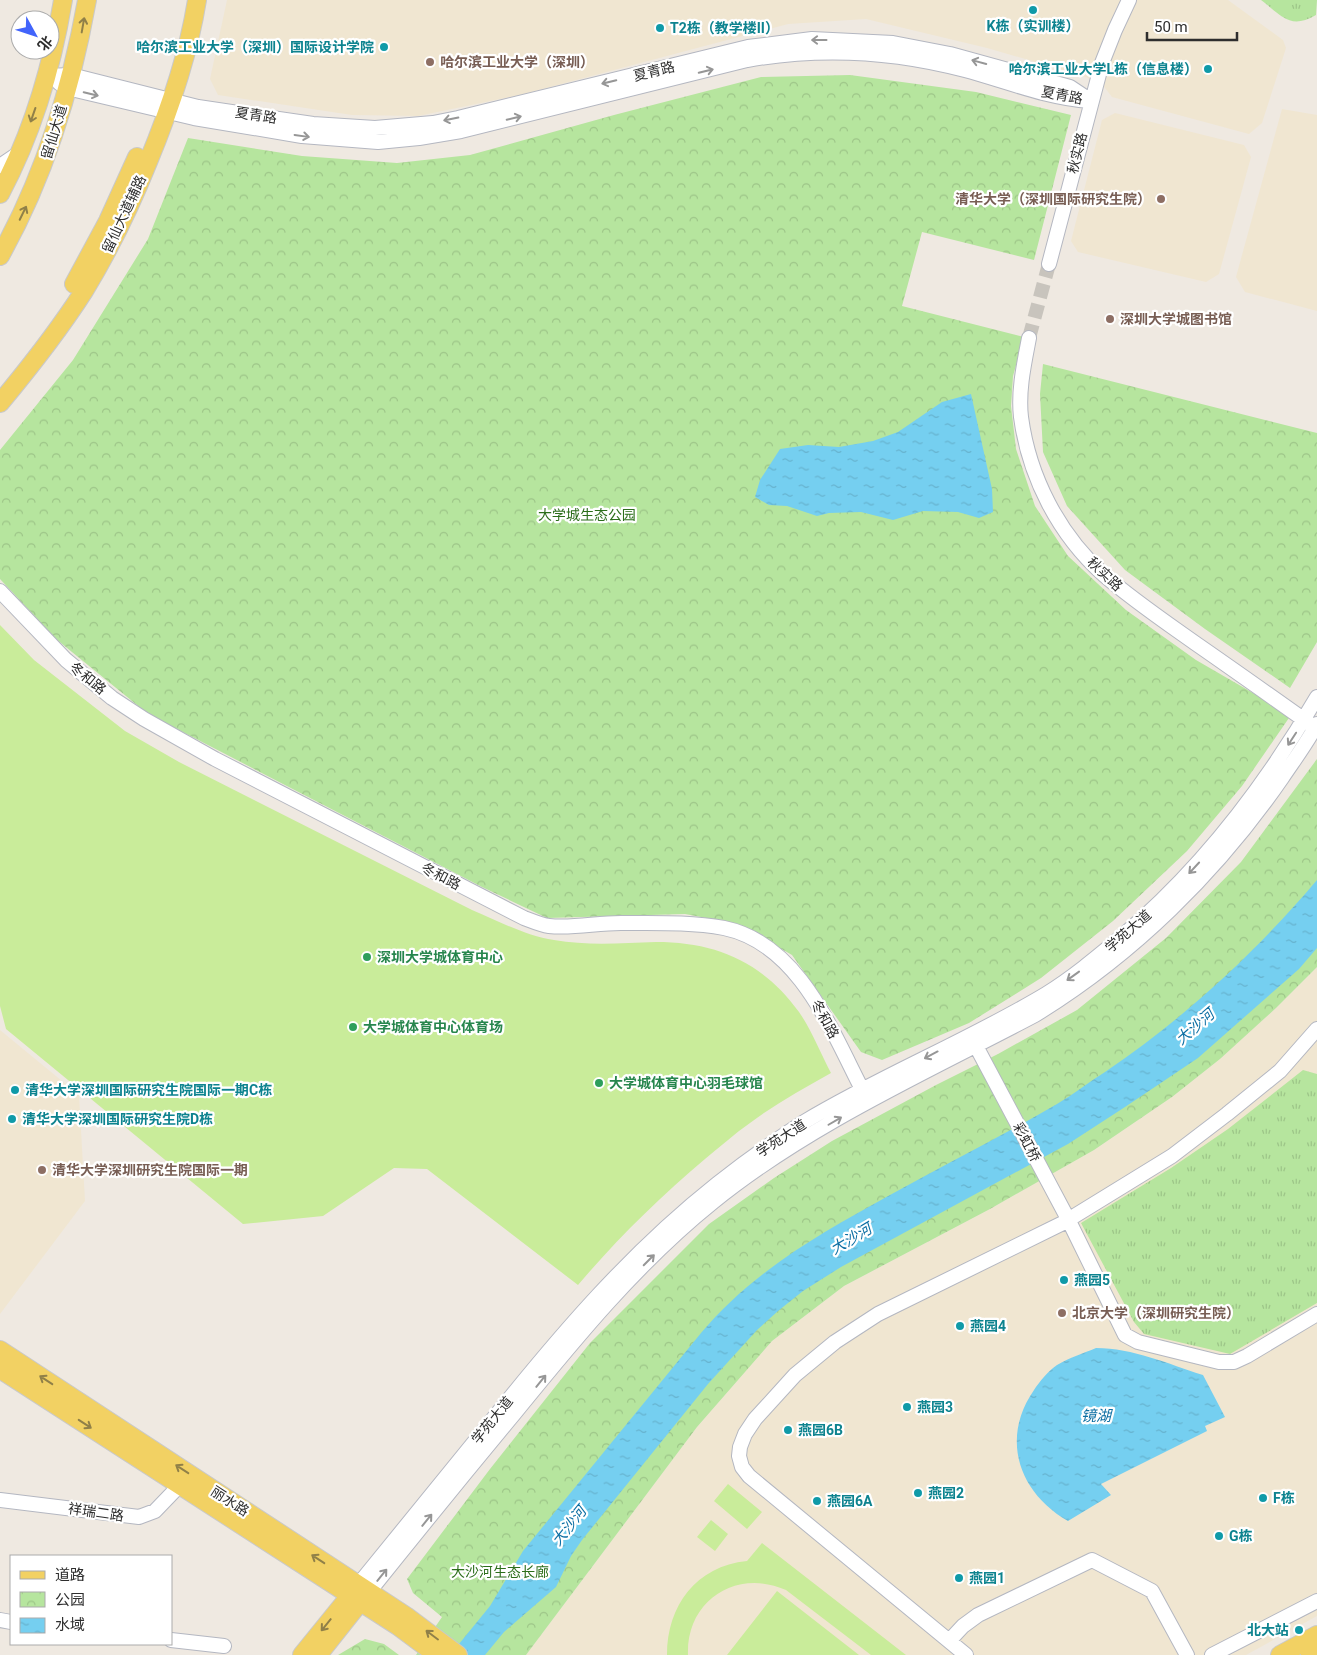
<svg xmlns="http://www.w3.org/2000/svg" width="1317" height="1655" viewBox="0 0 1317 1655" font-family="Roboto,'Noto Sans SC',sans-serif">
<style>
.education{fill:#f0e6d1}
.grass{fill:url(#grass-tufts)}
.park{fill:url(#park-crowns)}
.pitch{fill:#c9ec9a}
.water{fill:url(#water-ripples)}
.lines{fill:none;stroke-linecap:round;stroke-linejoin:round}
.minor-tunnel{stroke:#c8c4bd;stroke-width:14;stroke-dasharray:14 7;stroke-linecap:butt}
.minor-casing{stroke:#b4b7c1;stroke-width:16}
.major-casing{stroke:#c9c9c9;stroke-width:20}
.minor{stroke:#fff;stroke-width:14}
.major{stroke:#f2d163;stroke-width:18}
.oneway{stroke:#908048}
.oneway2{stroke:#969696}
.culture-dot{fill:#0f9aa8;stroke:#fff;stroke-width:2}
.education-dot{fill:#8d6e63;stroke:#fff;stroke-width:2}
.leisure-dot{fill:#2e9e5b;stroke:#fff;stroke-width:2}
.labels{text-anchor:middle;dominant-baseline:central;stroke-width:4.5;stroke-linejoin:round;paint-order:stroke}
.culture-label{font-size:14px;font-weight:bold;fill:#0d838f;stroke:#fff;text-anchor:start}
.education-label{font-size:14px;font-weight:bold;fill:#785e54;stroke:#fff;text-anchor:start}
.street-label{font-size:14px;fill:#2e2e2e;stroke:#fff}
.park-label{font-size:14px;fill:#2c6e1b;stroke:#fff}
.leisure-label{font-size:14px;font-weight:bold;fill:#27864d;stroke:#fff;text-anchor:start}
.water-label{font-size:15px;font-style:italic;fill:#0d6fa3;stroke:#fff}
</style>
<defs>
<pattern id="grass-tufts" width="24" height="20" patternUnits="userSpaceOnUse" patternTransform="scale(1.25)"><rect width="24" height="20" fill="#b6e59e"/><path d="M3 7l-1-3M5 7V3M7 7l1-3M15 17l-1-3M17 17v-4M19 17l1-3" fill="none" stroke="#9dc588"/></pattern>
<pattern id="park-crowns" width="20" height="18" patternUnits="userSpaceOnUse" patternTransform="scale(1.25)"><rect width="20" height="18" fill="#b6e59e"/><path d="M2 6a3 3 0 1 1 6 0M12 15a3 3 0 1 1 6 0" fill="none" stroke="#9dc588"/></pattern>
<pattern id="water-ripples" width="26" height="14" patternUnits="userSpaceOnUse" patternTransform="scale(1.25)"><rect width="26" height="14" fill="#75cff0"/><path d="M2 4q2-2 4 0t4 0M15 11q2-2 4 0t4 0" fill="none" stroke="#66b2ce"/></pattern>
</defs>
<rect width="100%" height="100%" fill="#efe9e1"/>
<!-- education -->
<path class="education" d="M227 0H1228L1283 40 1286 48 1262 123 1249 134 1112 97 1102 84 1081 75 987 48 866 19 788 24 520 95 418 116 352 115 218 95 210 79Z
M1282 109 1317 115V311L1245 292 1236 277Z
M1115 113 1244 145 1251 157 1219 274 1206 282 1078 252 1071 241 1102 120Z
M1317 967V1616L1246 1655H526L697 1427 772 1341 844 1286 990 1209 1094 1150 1172 1097 1220 1059 1276 1008Z
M0 1030 79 1095 85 1201 0 1314Z"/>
<!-- grass -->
<path class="grass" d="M1261 0H1317L1316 15C1290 30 1282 16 1261 0Z
M1303 1070 1317 1074V1303L1230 1354 1144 1334 1134 1322 1081 1223 1171 1168 1228 1129Z"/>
<!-- park -->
<path class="park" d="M850 75 976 92 1071 115 1034 260 922 232 902 306 1024 337 1013 376 1011 406 1016 449 1035 506 1068 556 1126 610 1196 660 1291 715 1242 786 1187 851 1113 921 1041 978 969 1023 882 1060 861 1052 792 955 738 924 685 914 547 918 482 887 148 714 56 639 0 579V450L73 360 148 239 188 138 302 156 397 163 470 155 614 115 761 77Z
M1043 364 1317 433V642L1290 688 1205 629 1125 570 1067 506 1043 452 1040 394Z
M1317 759V967L1276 1008 1220 1059 1172 1097 1094 1150 990 1209 844 1286 772 1341 697 1427 526 1655H416L442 1617 413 1593 407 1579 490 1469 590 1343 709 1224 774 1178 832 1141 936 1085 998 1054 1077 1010 1166 938 1241 862Z
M365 1639 384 1644 399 1655H338Z"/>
<!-- pitch -->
<path class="pitch" d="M0 625 34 660 125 731 179 762 472 910C498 921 526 936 554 940 588 946 622 943 656 942 716 942 763 962 799 1012 811 1029 821 1054 831 1073 803 1089 775 1104 750 1123 734 1134 720 1147 705 1159 659 1198 617 1239 578 1285L427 1169 394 1168 323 1216 243 1224 6 1029 0 1006Z
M728 1484 762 1512 747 1529 714 1501Z
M711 1520 728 1534 715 1551 697 1537Z
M762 1543 906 1655H871L786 1590C737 1568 686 1600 688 1655H667C667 1606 696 1566 747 1561Z
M777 1591 859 1655H727Z"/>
<!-- water -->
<path class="water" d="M971 394 992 489 993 512 979 518 958 512 923 511 893 520 861 512 829 513 817 516 787 506 769 505 755 497 760 480 780 449 808 445 839 447 873 441 898 432 942 402Z
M1317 880V948L1299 969 1198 1058 1125 1107 1068 1144 841 1267 803 1291 778 1311 757 1330 708 1384 582 1540 571 1556 556 1587 504 1632 485 1655H450L490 1606 523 1551 701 1333C753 1271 821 1233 890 1195 946 1164 1002 1136 1057 1104 1074 1094 1089 1082 1105 1072 1186 1017 1254 954 1317 880Z
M1096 1348C1133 1348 1168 1364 1203 1375L1225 1417 1205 1426 1207 1431 1101 1484 1111 1495 1068 1521C1019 1493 1000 1439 1034 1390 1040 1381 1048 1371 1057 1365 1069 1358 1084 1353 1096 1348Z"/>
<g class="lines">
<!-- minor-tunnel -->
<path class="minor-tunnel" d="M1029 338 1049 264"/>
<!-- minor casing -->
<g class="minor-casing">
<path id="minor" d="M46 76 71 75 198 107 313 124 375 128 433 123 458 118 748 47 812 39 893 43 950 54 1070 87 1091 101
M59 83 67 88 194 118 302 136 378 142 419 138 461 131 747 60C820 47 893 51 965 70 1006 81 1047 98 1090 101
M0 166 19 153
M1049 264 1102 63 1115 30 1129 0
M1029 338C1024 364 1018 391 1021 417 1029 477 1059 535 1104 575 1133 600 1164 621 1195 643 1234 670 1272 697 1310 724
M0 591 66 660 112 698 144 719 215 759 524 918C532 921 541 925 549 926 574 929 600 922 625 923 658 923 692 922 724 928 801 944 833 1035 866 1097
M976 1046 1068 1219 1125 1335 1138 1342 1219 1362H1234L1247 1356 1317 1314
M0 1500 139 1517 155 1511 180 1485
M358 1585C403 1530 448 1475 493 1419 561 1334 631 1252 717 1184 745 1162 774 1141 804 1122 882 1075 968 1041 1046 994 1072 978 1096 958 1120 938 1201 870 1264 788 1317 697
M369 1592C417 1532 465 1473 514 1414 575 1339 637 1263 713 1202 808 1125 927 1072 1035 1015 1133 955 1217 872 1282 778 1294 760 1307 743 1317 724
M0 1620 11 1622
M171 1640 224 1646
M949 1641 963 1626 978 1615 1092 1560 1152 1591 1187 1655
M966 1655 749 1476 742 1467 739 1456 740 1447 745 1434 755 1419 795 1375 835 1342 878 1314 1063 1223 1172 1156 1227 1114 1280 1071 1317 1029
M1212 1655 1317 1601"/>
</g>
<!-- major casing -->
<g class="major-casing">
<path id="major" d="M0 194C32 134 52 67 63 0
M0 256C45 176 71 90 87 0
M74 284 108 221 137 157
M0 403C30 367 59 330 84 291 109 250 130 207 148 162 170 109 188 57 197 0
M0 1350 406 1616 458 1655
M0 1369 398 1626 437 1655
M302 1655 358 1586
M318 1655 368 1592
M1280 1655 1317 1635
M1310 1655 1317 1651"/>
</g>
<!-- minor -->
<use href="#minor" class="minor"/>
<!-- major -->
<use href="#major" class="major"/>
</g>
<!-- one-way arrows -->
<defs><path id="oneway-shaft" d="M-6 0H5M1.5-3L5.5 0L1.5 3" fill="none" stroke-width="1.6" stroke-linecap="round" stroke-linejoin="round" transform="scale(1.25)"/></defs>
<g class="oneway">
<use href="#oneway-shaft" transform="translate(83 25) rotate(-80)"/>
<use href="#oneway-shaft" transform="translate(33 115) rotate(109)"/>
<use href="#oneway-shaft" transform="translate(23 213) rotate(-64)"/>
<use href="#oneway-shaft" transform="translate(46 1380) rotate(-147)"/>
<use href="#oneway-shaft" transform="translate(85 1424) rotate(33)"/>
<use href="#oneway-shaft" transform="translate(182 1469) rotate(-147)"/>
<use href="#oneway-shaft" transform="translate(318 1559) rotate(-147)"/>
<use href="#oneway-shaft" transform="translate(326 1625) rotate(129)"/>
<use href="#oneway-shaft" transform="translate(432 1635) rotate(-143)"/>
</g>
<g class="oneway2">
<use href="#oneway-shaft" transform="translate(819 40) rotate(-180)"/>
<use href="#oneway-shaft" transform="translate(979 62) rotate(-165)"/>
<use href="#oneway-shaft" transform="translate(706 71) rotate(-14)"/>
<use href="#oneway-shaft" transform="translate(609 82) rotate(166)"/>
<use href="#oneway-shaft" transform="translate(91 94) rotate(13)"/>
<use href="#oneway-shaft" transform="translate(514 118) rotate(-14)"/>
<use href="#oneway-shaft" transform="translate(451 119) rotate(169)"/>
<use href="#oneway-shaft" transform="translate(302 136) rotate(8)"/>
<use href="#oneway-shaft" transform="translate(1292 739) rotate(123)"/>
<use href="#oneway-shaft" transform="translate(1194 868) rotate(133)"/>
<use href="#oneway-shaft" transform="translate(1073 976) rotate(144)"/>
<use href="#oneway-shaft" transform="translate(931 1055) rotate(152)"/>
<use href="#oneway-shaft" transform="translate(835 1121) rotate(-30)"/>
<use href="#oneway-shaft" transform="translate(649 1260) rotate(-45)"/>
<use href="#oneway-shaft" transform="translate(541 1381) rotate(-51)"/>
<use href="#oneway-shaft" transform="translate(427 1520) rotate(-51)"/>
<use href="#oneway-shaft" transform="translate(382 1575) rotate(-51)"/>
</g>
<!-- markers -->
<g class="culture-dot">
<circle cx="1033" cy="10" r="5"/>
<circle cx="660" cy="28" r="5"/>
<circle cx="384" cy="47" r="5"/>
<circle cx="1208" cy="69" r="5"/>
<circle cx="15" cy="1090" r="5"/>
<circle cx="12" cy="1119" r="5"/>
<circle cx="1064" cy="1280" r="5"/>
<circle cx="960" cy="1326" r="5"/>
<circle cx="907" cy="1407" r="5"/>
<circle cx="788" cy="1430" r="5"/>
<circle cx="918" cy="1493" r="5"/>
<circle cx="1263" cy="1498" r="5"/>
<circle cx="817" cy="1501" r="5"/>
<circle cx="1219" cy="1536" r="5"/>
<circle cx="959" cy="1578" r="5"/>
<circle cx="1299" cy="1630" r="5"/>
</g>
<g class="education-dot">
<circle cx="430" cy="62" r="5"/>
<circle cx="1161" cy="199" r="5"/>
<circle cx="1110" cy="319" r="5"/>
<circle cx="42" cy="1170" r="5"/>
<circle cx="1062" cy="1313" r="5"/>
</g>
<g class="leisure-dot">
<circle cx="367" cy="957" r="5"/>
<circle cx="353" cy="1027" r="5"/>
<circle cx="599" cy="1083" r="5"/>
</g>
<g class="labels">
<!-- culture labels -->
<g class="culture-label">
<text x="1033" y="26" text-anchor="middle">K栋（实训楼）</text>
<text x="670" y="28">T2栋（教学楼II）</text>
<text x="374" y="47" text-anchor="end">哈尔滨工业大学（深圳）国际设计学院</text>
<text x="1198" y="69" text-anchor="end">哈尔滨工业大学L栋（信息楼）</text>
<text x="25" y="1090">清华大学深圳国际研究生院国际一期C栋</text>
<text x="22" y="1119">清华大学深圳国际研究生院D栋</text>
<text x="1074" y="1280">燕园5</text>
<text x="970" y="1326">燕园4</text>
<text x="917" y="1407">燕园3</text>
<text x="798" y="1430">燕园6B</text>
<text x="928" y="1493">燕园2</text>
<text x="1273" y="1498">F栋</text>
<text x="827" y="1501">燕园6A</text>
<text x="1229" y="1536">G栋</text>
<text x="969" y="1578">燕园1</text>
<text x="1289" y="1630" text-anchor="end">北大站</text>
</g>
<!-- education labels -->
<g class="education-label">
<text x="440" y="62">哈尔滨工业大学（深圳）</text>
<text x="1151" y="199" text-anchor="end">清华大学（深圳国际研究生院）</text>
<text x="1120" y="319">深圳大学城图书馆</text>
<text x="52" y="1170">清华大学深圳研究生院国际一期</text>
<text x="1072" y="1313">北京大学（深圳研究生院）</text>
</g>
<!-- street labels -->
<g class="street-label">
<text transform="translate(654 71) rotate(-14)">夏青路</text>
<text transform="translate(1062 95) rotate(11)">夏青路</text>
<text transform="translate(256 115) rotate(9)">夏青路</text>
<text transform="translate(54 132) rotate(-73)">留仙大道</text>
<text transform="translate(1077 153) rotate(-76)">秋实路</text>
<text transform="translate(124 214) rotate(-65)">留仙大道辅路</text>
<text transform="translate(1105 574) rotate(43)">秋实路</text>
<text transform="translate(88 678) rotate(39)">冬和路</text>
<text transform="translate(441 876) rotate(27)">冬和路</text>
<text transform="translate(1128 931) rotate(-41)">学苑大道</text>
<text transform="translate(825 1019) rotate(61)">冬和路</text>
<text transform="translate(781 1138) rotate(-33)">学苑大道</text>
<text transform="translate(1027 1142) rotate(62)">彩虹桥</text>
<text transform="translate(492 1420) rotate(-51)">学苑大道</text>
<text transform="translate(230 1501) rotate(33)">丽水路</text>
<text transform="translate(96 1512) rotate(8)">祥瑞二路</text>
</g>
<!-- park labels -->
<g class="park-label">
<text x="587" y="515">大学城生态公园</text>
<text x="500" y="1572">大沙河生态长廊</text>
</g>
<!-- leisure labels -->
<g class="leisure-label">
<text x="377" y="957">深圳大学城体育中心</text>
<text x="363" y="1027">大学城体育中心体育场</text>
<text x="609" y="1083">大学城体育中心羽毛球馆</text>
</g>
<!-- water labels -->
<g class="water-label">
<text transform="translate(1195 1027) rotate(-41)">大沙河</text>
<text transform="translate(851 1239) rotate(-31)">大沙河</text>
<text x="1096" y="1416">镜湖</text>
<text transform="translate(569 1526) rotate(-51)">大沙河</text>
</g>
</g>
<!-- legend -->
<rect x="10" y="1555" width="162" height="90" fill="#ffffff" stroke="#ababab"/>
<rect x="20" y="1571" width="25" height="8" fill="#f2d163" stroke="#ababab"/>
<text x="55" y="1580" font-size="15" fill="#2e2e2e">道路</text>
<rect x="20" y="1592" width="25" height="15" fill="url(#park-crowns)" stroke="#ababab"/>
<text x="55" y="1605" font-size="15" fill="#2e2e2e">公园</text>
<rect x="20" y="1618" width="25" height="15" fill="url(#water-ripples)" stroke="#ababab"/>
<text x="55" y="1630" font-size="15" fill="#2e2e2e">水域</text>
<!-- north arrow -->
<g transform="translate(35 35) rotate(130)"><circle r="24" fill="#ffffff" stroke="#ababab"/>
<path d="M0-4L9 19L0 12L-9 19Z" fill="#4264fb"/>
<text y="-8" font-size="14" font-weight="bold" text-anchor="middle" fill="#2e2e2e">北</text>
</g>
<!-- scale -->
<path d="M1147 32v8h90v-8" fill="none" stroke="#2e2e2e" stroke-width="2.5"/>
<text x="1154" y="32" font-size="15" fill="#2e2e2e" stroke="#ffffff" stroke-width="4" paint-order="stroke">50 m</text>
</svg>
